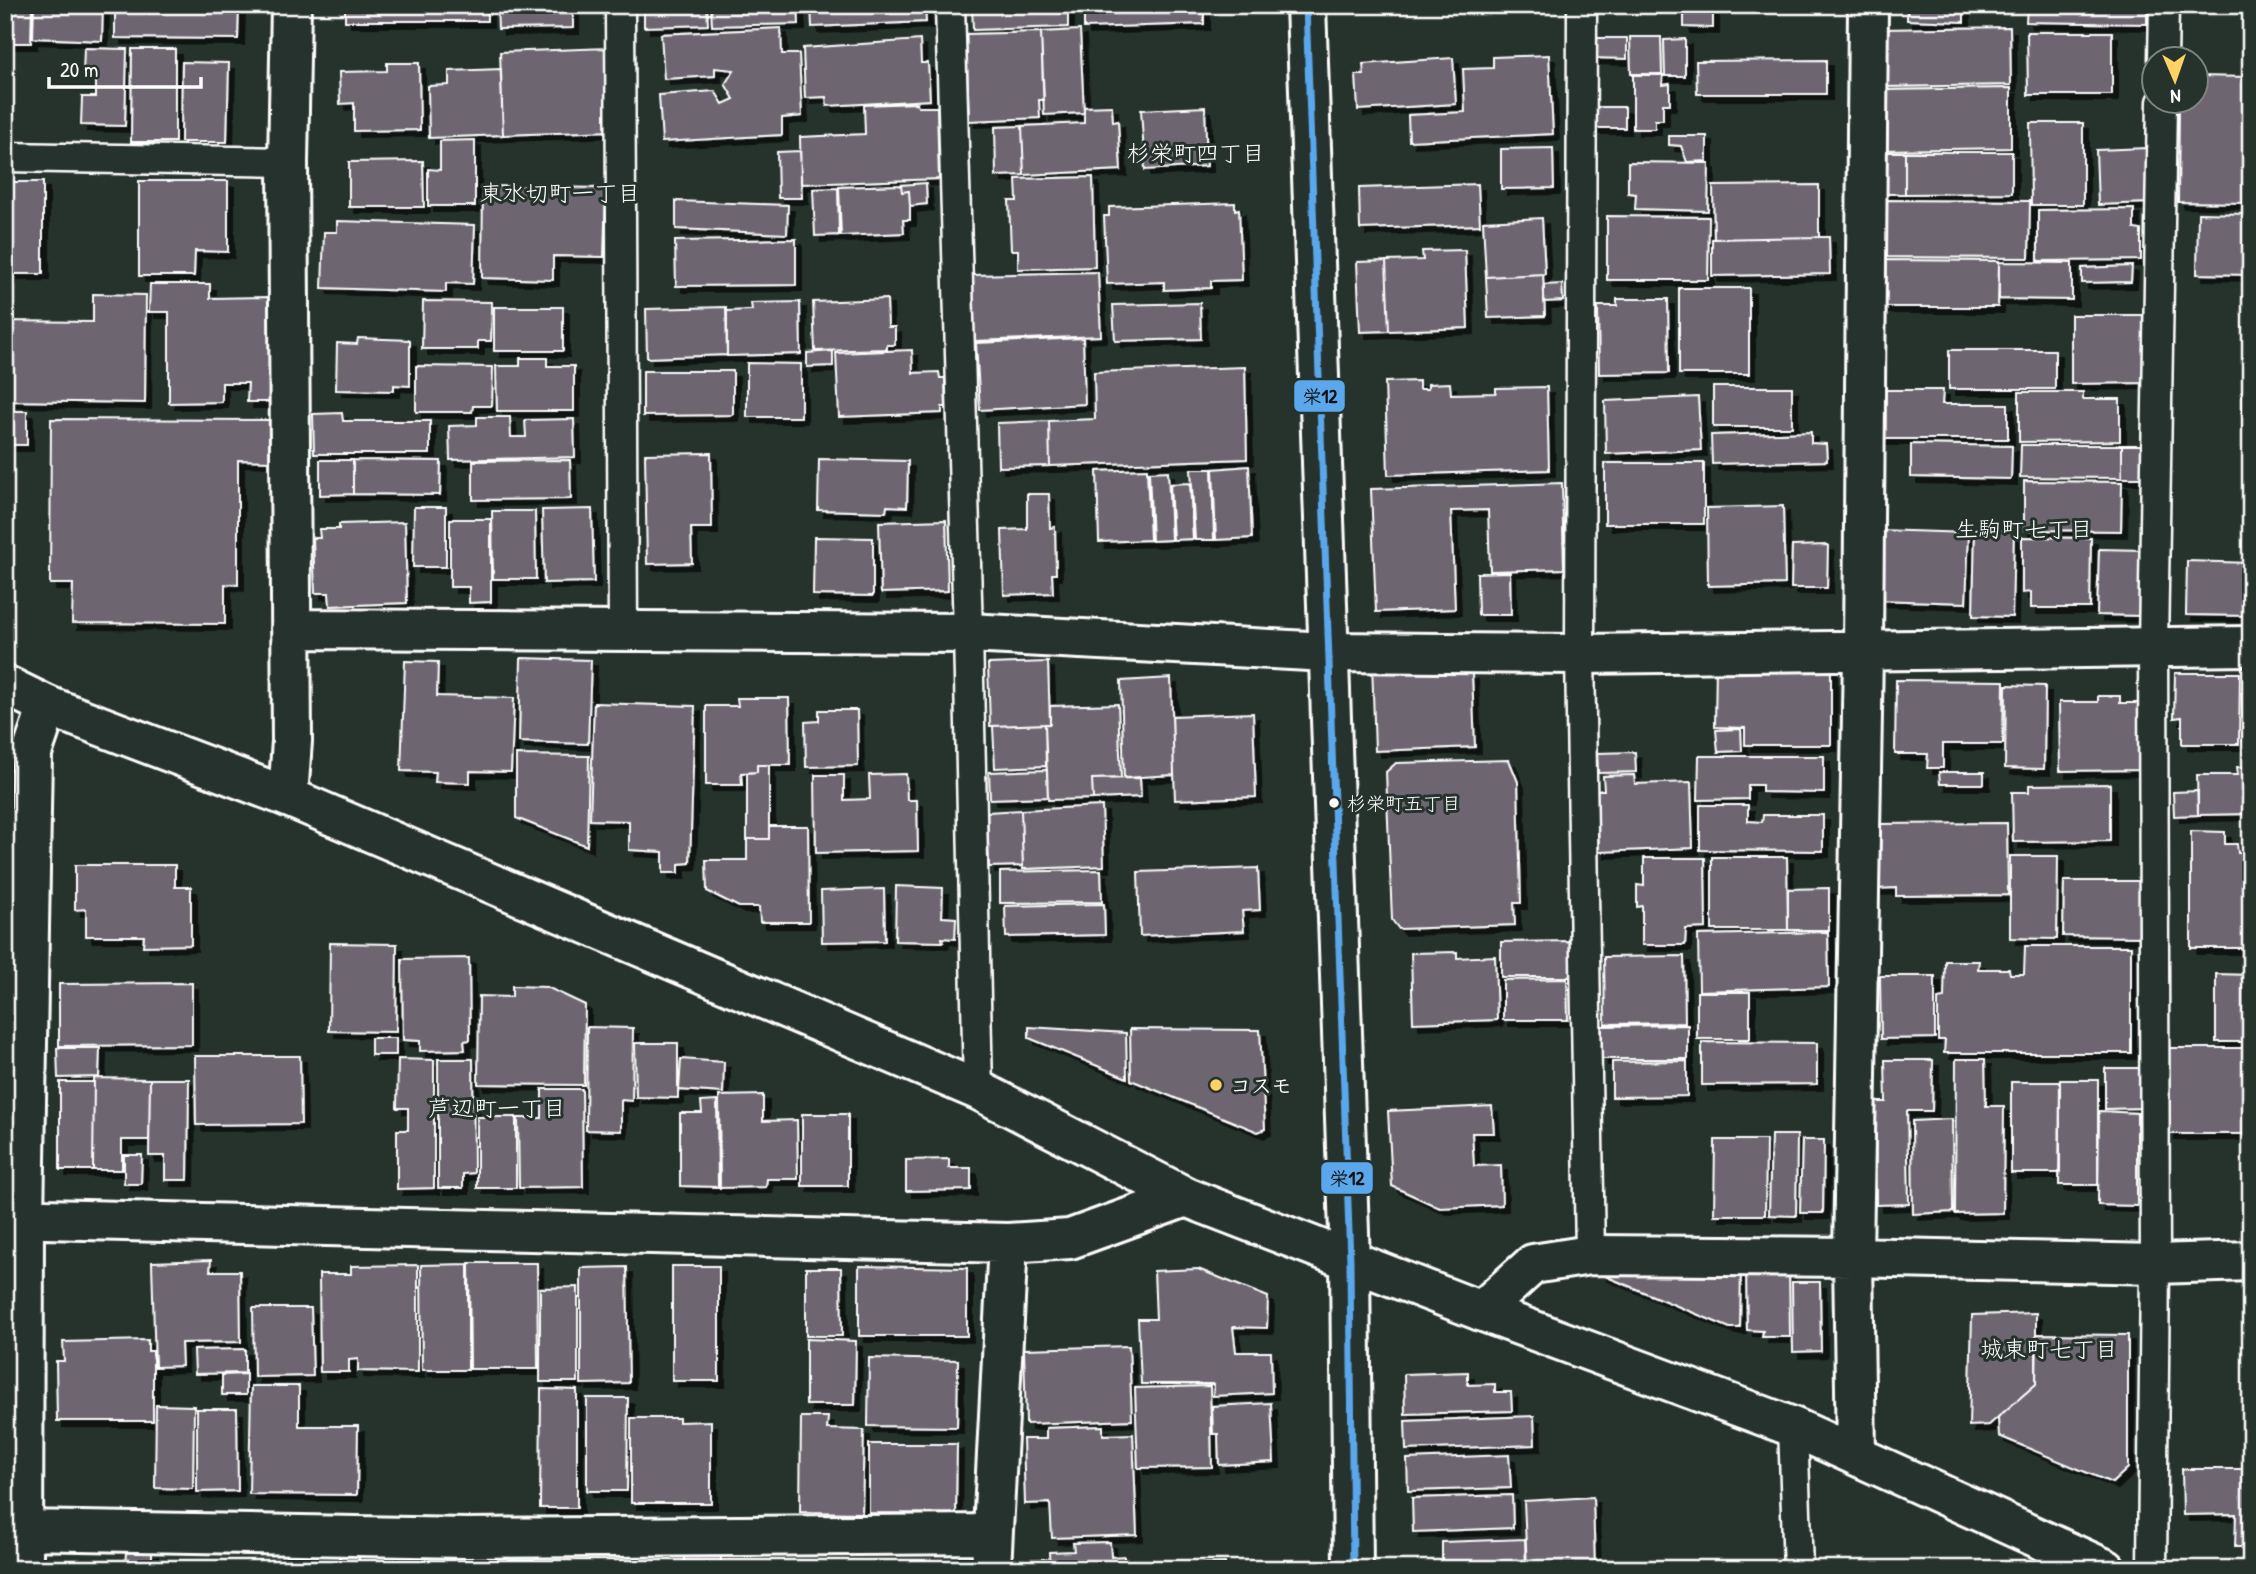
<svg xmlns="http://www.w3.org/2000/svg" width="2256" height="1574" viewBox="0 0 2256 1574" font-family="'Patrick Hand','Klee One',sans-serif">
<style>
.building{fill:#6d6670;stroke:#fff;stroke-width:2;filter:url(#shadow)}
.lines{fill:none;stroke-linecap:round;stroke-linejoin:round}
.service-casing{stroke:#fff;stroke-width:33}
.minor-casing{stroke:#fff;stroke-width:44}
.tertiary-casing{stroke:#fff;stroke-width:44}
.service{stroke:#26332d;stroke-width:28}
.minor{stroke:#26332d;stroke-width:38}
.tertiary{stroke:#26332d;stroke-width:38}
.bus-1-casing{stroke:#26332d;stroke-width:12}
.bus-1{stroke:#5aa8eb;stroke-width:7}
.bus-dot{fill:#fff;stroke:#26332d;stroke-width:2.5}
.poi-dot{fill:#ffd166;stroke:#26332d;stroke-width:2.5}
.labels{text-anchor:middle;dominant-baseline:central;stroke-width:6;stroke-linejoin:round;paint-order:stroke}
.bus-label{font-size:19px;fill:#fff;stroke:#26332d;text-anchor:start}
.poi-label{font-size:21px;font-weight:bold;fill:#fff;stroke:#26332d;text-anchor:start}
.neighbourhood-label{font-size:23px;fill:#fff;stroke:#26332d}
.line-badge{stroke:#26332d;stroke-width:2.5}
.pale-badge-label{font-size:19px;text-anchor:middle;font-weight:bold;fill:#111}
</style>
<defs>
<filter id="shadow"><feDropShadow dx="6" dy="6" stdDeviation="0" flood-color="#0009"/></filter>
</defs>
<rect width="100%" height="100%" fill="#26332d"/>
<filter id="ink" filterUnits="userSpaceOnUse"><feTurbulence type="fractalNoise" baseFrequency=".0143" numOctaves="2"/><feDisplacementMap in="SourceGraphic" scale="14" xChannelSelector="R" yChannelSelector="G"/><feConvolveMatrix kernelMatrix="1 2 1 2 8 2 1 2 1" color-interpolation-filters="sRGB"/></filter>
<g filter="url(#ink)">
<!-- building -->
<path class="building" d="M5 5H32L31 43H5Z
M34 5H103L102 41 33 38Z
M115 5H239L238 39 115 38Z
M345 5H487V21H345Z
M497 5H573V28L498 29Z
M644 5H707L708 25 644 27Z
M711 5H798L799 24 712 26Z
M811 5H925L926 22 812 27Z
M972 5H1068V27L973 30Z
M1084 5H1204V24L1084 28Z
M1684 5H1713V28L1684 27Z
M1907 5H1964V22L1907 20Z
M2027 5H2147V24L2026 22Z
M2010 27 2011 85 1880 87 1879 29Z
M781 28 782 54H799L802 116 782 118V135L662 142 659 95 715 91 723 104 734 99 725 84 734 70 715 68V76L664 79 661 34Z
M1080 30 1084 113 1044 115 1041 32Z
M1041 32 1044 100H1039L1040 118 969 121 966 34Z
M2027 32H2112V95H2028Z
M1630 37H1661L1662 74H1631Z
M1591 38H1627V59L1591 58Z
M1685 39V76H1665L1664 40Z
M920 40 921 63H928L930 100 827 106 826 97 805 98 803 48Z
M84 48 127 49 125 126 81 125 82 97H96V74H83Z
M608 48 611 131 503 135 500 52Z
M132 49H175V142H131Z
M1549 55 1553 134 1409 141 1408 115 1465 112 1463 69 1493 68V57Z
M1453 58 1456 104 1358 110 1356 75H1364L1363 64Z
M1826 60V94H1697L1696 61Z
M182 62 229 63 227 142H181Z
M387 63H419L420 130 354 131V103L340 104 339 72 387 71Z
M501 69 503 135 429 138 428 86 449 85V71Z
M1633 75H1663L1662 85 1670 84V104H1663V120H1655V129H1633Z
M2196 76 2251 77V203L2178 202 2179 102H2196Z
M2011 88V148L1881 150V90Z
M917 103 918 107H937L939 179 801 184 800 137 865 134 864 105Z
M1112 106 1113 122 1118 121 1121 170 1024 175 1022 126 1084 123V107Z
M1205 107 1207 166 1145 170 1141 110Z
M1589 107H1625V128H1588Z
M2030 123H2083V205H2031Z
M1022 126 1024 175 996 176 995 127Z
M1669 136H1707V161L1687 162 1681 146 1669 145Z
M475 140V206H428V169L440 170V141Z
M1553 148 1554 188 1501 189V149Z
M2147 148 2149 203 2098 205 2096 150Z
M800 151 802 198H778L777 152Z
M1876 152H1905V194H1877Z
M1905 152H2012V193L1905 194Z
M423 161 424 207H349V162Z
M1628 162 1709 163 1708 211 1635 209 1636 194 1628 193Z
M1093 177 1095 267 1018 269V250H1011L1009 201H1017L1016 179Z
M139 181H228V252L195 251 194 276H139Z
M5 182H43V274H5Z
M926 183 927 204 910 206 909 191 902 192 901 185Z
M1478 184 1480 225 1360 229 1359 188Z
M901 185 902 192 909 191 910 206V220H903L904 233 841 236 839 187Z
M1819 185V237L1714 239 1713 186Z
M483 186 606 188 604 257 553 256V280L482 278Z
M838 188 839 235 815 236 813 189Z
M1878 200 2030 201 2029 258 1878 257Z
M676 201 788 205 787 234 676 229Z
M1235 203V210L1239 209 1242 280 1211 281V288L1164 290V282L1107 284 1104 216H1109V207Z
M2134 209V229L2141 230V260L2038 261V210Z
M2198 213 2251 214V275L2197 274Z
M1607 216 1709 217 1708 280H1607Z
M1542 218 1545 274 1486 277 1483 221Z
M337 221 475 225 473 284 446 283V292L322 288 324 232H337Z
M1819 237H1829L1830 274 1712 276V239Z
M796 239V285L676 286 675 241Z
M1465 250 1468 328 1389 331 1386 261 1423 260 1422 251Z
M1876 260 1999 261 1998 307H1875Z
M1386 261 1389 331 1360 332 1357 262Z
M1999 262 2072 263V300L1999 299Z
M2132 266 2131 282 2082 283V268Z
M1098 272 1101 336 974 341 972 275Z
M1543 274 1545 316 1488 318 1486 277Z
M150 284H210V298L270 297V402H247L248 383H222V402L169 403V312H149Z
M1562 284 1563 301 1544 302V285Z
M1679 288H1749V374H1679Z
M93 294 146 295 145 403 5 401V321L93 322Z
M887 299 888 327H895V345H887V349L815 351 813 302Z
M1617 299H1668L1669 373 1599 374 1598 306H1617Z
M423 301 492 302 491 341H478V349H422Z
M800 302 801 354 727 356V311L752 310 751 303Z
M1200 303 1201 339 1115 341 1113 305Z
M494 307H563V351H494Z
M726 307 727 355 647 358 646 309Z
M2071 315H2145V383L2071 384Z
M358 338 410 340V386L394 385V391L336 390 337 343 357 344Z
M1083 338 1085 404 980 410 976 343Z
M912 350 913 373 939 372 940 378H945L946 407H942V413L839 417 836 353Z
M1949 350H2055V389H1949Z
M833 351V366L807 367V353Z
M2244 357H2251V426L2243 427Z
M520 358H547V366H574V411H497L496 366H520Z
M747 363 801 364V417H747Z
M416 366 493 367 492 406H473L472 412H416Z
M1245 367 1247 459 1050 466 1049 421 1095 419 1094 372Z
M643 371H733V415L643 416Z
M1419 381V389H1428V384L1450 383 1451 394 1496 393V388L1547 387 1549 470 1388 475 1385 382Z
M1713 387H1792V427H1713Z
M1873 390H1943L1942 404H2008V439H1874Z
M2019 392H2083V399H2120V441L2019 442Z
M1698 397 1701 450 1606 454 1605 401Z
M5 411H27V445H5Z
M342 413 343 421H430V454H314L313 414Z
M477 417H510L511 437H526L525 420 574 419 575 457 450 460 449 426 477 425Z
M51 419 270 420V461L238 460V585L225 584V624L72 623 73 584H50Z
M1049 421 1050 466 998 467 997 423Z
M1811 432V443L1826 444 1827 461 1712 464 1711 435Z
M1911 444 2012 446 2011 479 1911 477Z
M2021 445H2122V478L2020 477Z
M2122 445H2146V478H2122Z
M711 453 712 528H691L692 563 647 564 645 454Z
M819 459 908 461 907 507 887 506 886 512 818 510Z
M320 460H353V494L320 495Z
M353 460 441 461 440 495 353 494Z
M570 460 571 499 473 500V461Z
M1605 463H1704V524H1605Z
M1249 466 1252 538 1216 540 1213 469Z
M1147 469 1150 540 1099 542 1097 471Z
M1191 469H1212L1214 540H1195Z
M1168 471 1171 540 1152 541 1149 472Z
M2024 481 2122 482 2121 531 2024 530Z
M1190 483 1193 539 1173 540 1170 484Z
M1562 483 1564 569 1490 571 1488 510 1451 511 1455 609 1376 612 1371 489Z
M1027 494H1049L1050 528 1055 527 1056 574H1052L1053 593 1004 595 1002 530 1027 529Z
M1783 506 1785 584 1708 586 1707 508Z
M414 507H446V567H413Z
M592 509 594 582 544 583 542 510Z
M492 511H535L536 579H493Z
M450 519H491V602L469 603V587H450Z
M946 520 948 591 881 593 879 522Z
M405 522 407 603 330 606 329 593H315L313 538H320L319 529H339V524Z
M1975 529 2014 530 2012 617 1973 616Z
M1878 530 1969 533 1966 603 1876 600Z
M814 537 873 538V596L813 595Z
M2022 537 2091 538 2090 608H2031V592L2022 593Z
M1828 545 1827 588H1791L1792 546Z
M2099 549 2144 550 2142 616 2097 615Z
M2187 561 2251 563V616L2186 615Z
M1510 572 1511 615H1478L1477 573Z
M521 658 591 660 588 744 519 742Z
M1455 660 1456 674H1472L1475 747 1375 751 1372 663Z
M405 661 438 662 437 696 514 698 511 772 470 771V783L435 782 436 772 401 771Z
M1048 662 1050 724 990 726 988 664Z
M1716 663 1831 664V745H1745V728L1715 727Z
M2175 673H2240L2239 744H2182V717L2174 718Z
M1171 678 1174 775 1124 778 1121 681Z
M1896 680 2004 681 2003 744H1943V768H1927L1928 754H1895Z
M2006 685 2045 686 2044 769 2005 768Z
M2242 693H2251V746H2244Z
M2098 696H2120V703H2142V770L2060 771 2059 702H2098Z
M737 698H789L790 765H757V772L741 773 742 785H706V706H738Z
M594 703 695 706 690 863 679 864V873H663V852L629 850V821L590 820Z
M1118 704 1121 778 1092 779 1093 799 1048 800 1045 724H1050V706Z
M819 710H857L858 766 806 767 805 722 819 721Z
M1253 713 1256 797 1175 800 1172 716Z
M1045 724 1046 766 995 768 993 726Z
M1741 729 1742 751 1718 752 1716 730Z
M1635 752 1636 772 1598 773 1597 753Z
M516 755 589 756 587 846 516 818Z
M1699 756H1824V793L1762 792V785H1748V799L1698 800Z
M1509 760 1518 782 1521 903H1514L1515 925 1399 929 1392 920 1386 772 1396 763Z
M757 765H769V839H747V773L757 772Z
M2237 767H2251V814L2198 815 2197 775H2238Z
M1047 770 1048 797 990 799 989 772Z
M1939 772H1984V784H1940Z
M906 774 907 800H917L918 851 816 853 815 775H844V800L870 799 869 775Z
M1634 775 1635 784 1691 782 1693 848 1599 852 1596 790H1604L1603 776Z
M1140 778 1141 797 1093 799 1092 779Z
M2110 784V841L2013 842 2012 792H2029V785Z
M2198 791V815L2174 816 2173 792Z
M1700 805H1748V821L1762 822 1763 815H1823V851L1700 850Z
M1102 806 1104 866 1023 869 1021 810Z
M1021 810 1023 866 989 867 987 812Z
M2007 823 2008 895 1896 896V888L1876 889 1875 824Z
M769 826H808L809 922H760L759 907H739L707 891 706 860H747V839H769Z
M2191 831 2225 832V844H2237L2238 853H2251V948H2191Z
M2010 856H2058L2057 939 2010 938Z
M1712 857H1787L1788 930H1712Z
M1644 858H1705L1706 928 1686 929 1685 945H1642V906L1637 907V885L1644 886Z
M75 865H175V887H191V945L143 946 144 936H86V909L75 910Z
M1258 868 1260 910 1242 911 1244 931 1140 936 1138 872Z
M1101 870 1102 902 1000 903V872Z
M2064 881H2143L2142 937 2063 936Z
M896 886 943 888 942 917 956 918 955 939 942 938 943 942 895 941Z
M1829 888V930H1788V889Z
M884 889 885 941 822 942 821 891Z
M1104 904 1105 935 1006 937 1005 906Z
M1828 932 1829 987 1699 991 1698 935Z
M1570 941 1571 977H1501V942Z
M330 943 397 944 396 1032 329 1031Z
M2025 946H2131V1053H1944L1945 1040H1938V999L1944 998 1945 961H1979L1978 969H2009L2010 974H2024Z
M1457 952V958L1495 956 1497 1020 1413 1023 1411 953Z
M1684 956 1685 1023 1605 1024 1604 957Z
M469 958 470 1040 464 1041 465 1050 420 1051V1041L403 1040 402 959Z
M2216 974 2251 975V1042H2216Z
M1880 976H1935V1038L1881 1039Z
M1567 979 1568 1020H1503V980Z
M192 983V1045L59 1046V984Z
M512 986 547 987 585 1005 584 1085 478 1084 479 996 512 997Z
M1697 992H1750V1039H1697Z
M1688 1025V1059H1602V1026Z
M587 1027 633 1028 632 1101 621 1100V1131L586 1130Z
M1029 1027 1126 1033 1127 1078 1029 1038Z
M1130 1029 1260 1030 1265 1129 1258 1132 1131 1080Z
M371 1038H396V1055H371Z
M1702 1042 1817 1043V1084L1702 1085Z
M635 1043H678V1098L636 1097Z
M57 1048H100L99 1077 58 1078Z
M2169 1048H2251V1134H2169Z
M195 1056H300L301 1124 196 1125Z
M398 1059 434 1060V1188L397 1189V1130H408V1108H397Z
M438 1059H473L474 1173 463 1174V1188H438Z
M681 1059 724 1062 723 1093 679 1090Z
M1956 1059H1985L1986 1106H2004L2003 1213 1955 1214Z
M1885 1060H1933L1932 1111H1907L1909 1204 1876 1205 1875 1102H1886Z
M1687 1061V1096L1612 1097V1062Z
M2105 1068H2142V1108L2105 1109Z
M94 1078 150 1079 149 1140H122V1170H93Z
M150 1079H189L188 1180H165V1156H149Z
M2060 1080H2098V1185H2059Z
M60 1082H94L93 1170H60Z
M2011 1082H2060V1173H2011Z
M542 1089H582L583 1187 519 1188 518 1118H542Z
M763 1095V1121L797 1120 798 1179H767L766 1187 720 1188 719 1096Z
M717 1101 718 1187 680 1186V1113H702L701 1102Z
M1492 1106 1494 1133H1472L1474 1166 1501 1165 1502 1205 1440 1208 1392 1186 1388 1111Z
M2099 1111 2137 1113V1206L2098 1205Z
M802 1114H848V1186H802Z
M477 1117H516V1188H477Z
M1952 1119 1953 1212 1913 1214 1912 1121Z
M1771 1135H1797L1796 1216 1769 1215Z
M1715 1140H1766L1765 1215H1714Z
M1802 1140H1824L1823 1213H1800Z
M124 1155H142L141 1184H124Z
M949 1159V1168H971V1190L906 1191V1160Z
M211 1260 210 1271H240L241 1342 181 1343 182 1366 155 1367 152 1262Z
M469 1263H537L538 1369H470Z
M468 1264V1370H422L421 1265Z
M418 1265V1372L358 1371V1359L349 1360V1372H320L319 1274H351V1266Z
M672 1266H719V1381H672Z
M859 1266 967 1268V1336H859Z
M1741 1266 1740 1328H1730L1600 1274Z
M627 1267 629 1383 581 1384V1268Z
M1789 1267 1790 1337H1762L1763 1331 1747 1330 1746 1268Z
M806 1268H841L842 1336H806Z
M1198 1269 1268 1297 1267 1328 1233 1327 1236 1352H1271L1272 1393 1213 1396 1214 1384H1141L1138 1319H1156L1154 1271Z
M1792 1282H1820L1821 1351 1793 1352Z
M578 1287V1382H540V1288Z
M253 1308H311L313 1376 254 1377Z
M2036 1313V1384L1989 1425 1969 1426 1972 1315Z
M2037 1334 2128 1335V1468L2112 1483 1999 1436 1998 1417 2036 1384Z
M806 1339 856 1341 855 1405H806Z
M148 1340V1351H153V1421H57L56 1361H64L63 1342Z
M1129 1346 1132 1420 1026 1424 1024 1349Z
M245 1349V1373L195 1374 194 1350Z
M869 1358 958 1360 957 1427 868 1426Z
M1468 1372V1385L1495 1384V1392H1511L1512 1411 1405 1414 1404 1374Z
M246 1374V1395H222V1375Z
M251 1386H299V1426H358L357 1495 249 1494Z
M1210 1386 1212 1467 1138 1468 1135 1388Z
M541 1389 577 1390V1508H540Z
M587 1398H628L627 1491H587Z
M1271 1403 1274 1462 1219 1465 1218 1434H1213L1212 1406Z
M156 1405 194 1406 193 1489 155 1488Z
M197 1409H237L238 1491 197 1492Z
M1534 1416 1535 1445 1406 1450 1405 1421Z
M801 1417H828L827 1429 864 1430 862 1513 800 1512Z
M631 1418H679V1422L711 1421V1503H631Z
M1103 1426V1435L1133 1434 1137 1535 1052 1538 1050 1503 1025 1504 1023 1439H1046V1428Z
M869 1444H957L956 1514 869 1513Z
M1509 1455 1511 1488 1408 1491 1407 1459Z
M2182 1469H2251V1547H2235L2236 1514 2183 1515Z
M1512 1495 1513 1528 1413 1532 1412 1498Z
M1593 1497 1595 1569H1527L1524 1501Z
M1525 1539 1526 1569H1442V1542Z
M1110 1542 1111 1557 1124 1556V1569H1050L1049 1552 1074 1551 1073 1543Z
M126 1551H152V1569H125Z
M721 1553V1569H684V1554Z
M340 1555H359V1569H314V1561L340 1562Z
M414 1556 482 1557V1569H414Z
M1047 1559 1048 1569H1021V1560Z
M1225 1563V1569H1183L1182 1564Z
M500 1564 535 1565V1569H500Z"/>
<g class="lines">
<!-- service casing -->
<g class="service-casing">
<path id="service" d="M620 5 623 631
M950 5 968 633 978 1090
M1582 5 1580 654 1590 1255
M2163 60 2164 5
M5 157 288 162
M1793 1427 1798 1569
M2152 1569 2155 1264 2153 646 2162 102"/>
</g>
<!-- minor casing -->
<g class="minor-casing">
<path id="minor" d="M291 629 968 633 1328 652 1580 654 2251 646
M288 797 292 741 288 162 291 5
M5 1218 1008 1243 1070 1239 1186 1197
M1481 1311 1533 1264 1590 1255 1853 1257 2155 1264 2251 1261
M1856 1454 1853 1257 1863 651 1868 5
M23 1530 467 1538 992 1534
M23 1569 24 1219 32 753 48 706
M991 1569 1008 1243"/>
</g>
<!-- tertiary casing -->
<g class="tertiary-casing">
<path id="tertiary" d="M1306 5 1350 1261 1353 1569
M5 685 48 706 288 797 978 1090 1186 1197 1481 1311 1793 1427 2106 1569"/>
</g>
<!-- service -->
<use href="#service" class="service"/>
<!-- minor -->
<use href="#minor" class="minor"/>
<!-- tertiary -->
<use href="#tertiary" class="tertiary"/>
<!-- bus-1 casing -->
<g class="bus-1-casing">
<path id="bus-1" d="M1306 5 1350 1261 1353 1569"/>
</g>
<!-- bus-1 -->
<use href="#bus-1" class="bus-1"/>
</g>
</g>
<!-- markers -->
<circle class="bus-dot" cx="1334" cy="803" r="6"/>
<circle class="poi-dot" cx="1216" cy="1085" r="7"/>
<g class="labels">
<!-- bus labels -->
<g class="bus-label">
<text x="1347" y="803">杉栄町五丁目</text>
</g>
<!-- poi labels -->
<g class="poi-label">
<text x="1230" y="1085">コスモ</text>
</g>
<!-- neighbourhood labels -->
<g class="neighbourhood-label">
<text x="1196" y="152">杉栄町四丁目</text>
<text x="560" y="192">東水切町一丁目</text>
<text x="2024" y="528">生駒町七丁目</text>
<text x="497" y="1107">芦辺町一丁目</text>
<text x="2049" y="1348">城東町七丁目</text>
</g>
</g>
<g class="line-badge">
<rect x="1293" y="379" width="53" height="34" rx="7" fill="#5aa8eb"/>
<rect x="1320" y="1161" width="54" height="34" rx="7" fill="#5aa8eb"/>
</g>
<g class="pale-badge-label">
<text x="1320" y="403">栄12</text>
<text x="1347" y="1185">栄12</text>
</g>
<!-- margin -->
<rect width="2256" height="1574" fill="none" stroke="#26332d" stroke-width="28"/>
<rect x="14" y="14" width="2228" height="1546" fill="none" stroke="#fff" stroke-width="2.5" filter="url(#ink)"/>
<!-- north arrow -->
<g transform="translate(2175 80) rotate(178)"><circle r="33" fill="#26332d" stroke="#7d8581" stroke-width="2"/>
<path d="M0-5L12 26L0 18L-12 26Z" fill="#ffd166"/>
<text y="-10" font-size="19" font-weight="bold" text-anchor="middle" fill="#ffffff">N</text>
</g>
<!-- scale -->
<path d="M49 77v10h152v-10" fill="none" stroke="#ffffff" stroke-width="3.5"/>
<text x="60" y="77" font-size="21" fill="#ffffff" stroke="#26332d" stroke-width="5" paint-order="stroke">20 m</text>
</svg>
